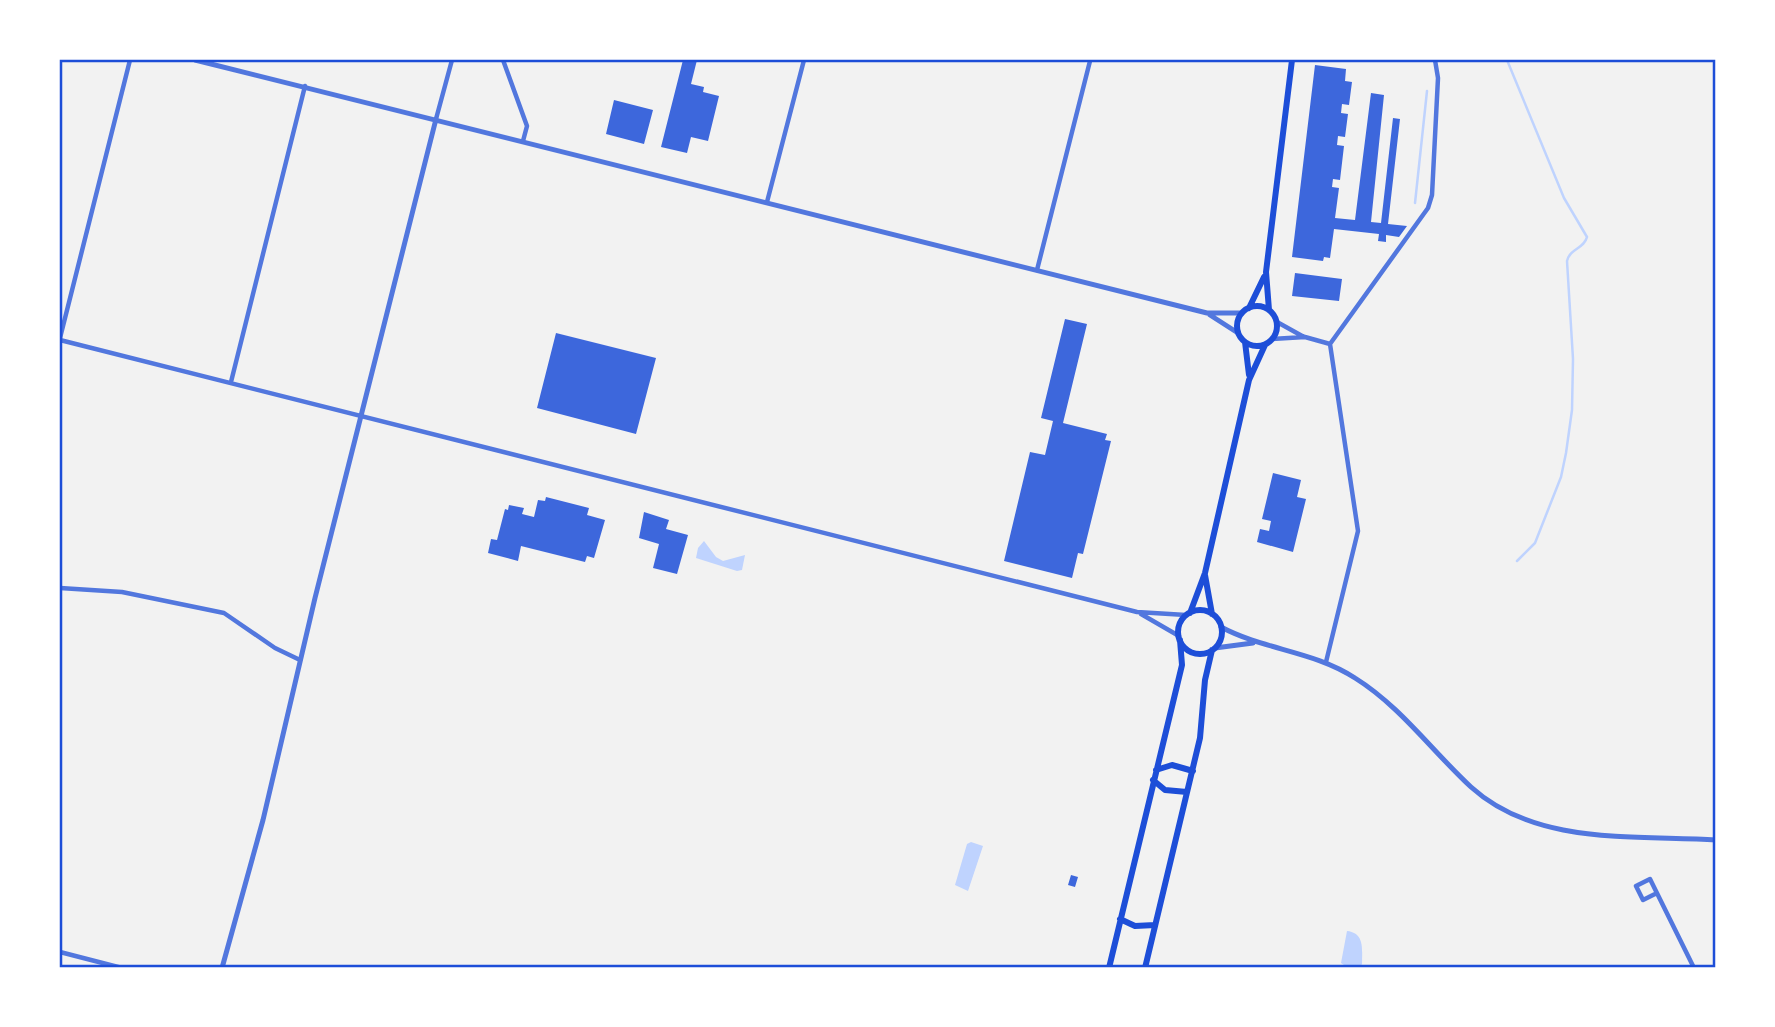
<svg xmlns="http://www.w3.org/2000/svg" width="1775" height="1027" viewBox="0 0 1775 1027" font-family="Overpass,sans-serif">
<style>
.water{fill:#bfd3fe}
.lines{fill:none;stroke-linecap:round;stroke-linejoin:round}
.stream{stroke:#bfd3fe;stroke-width:2.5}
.building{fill:#3d67dc}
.minor{stroke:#5277de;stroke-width:4.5}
.tertiary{stroke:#5277de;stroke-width:5}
.secondary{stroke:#1d4ed8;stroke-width:6}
.neatline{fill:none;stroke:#1d4ed8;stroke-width:2.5}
</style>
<rect width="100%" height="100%" fill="#f2f2f2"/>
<!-- water -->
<path class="water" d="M704 541 716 557 723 561 745 555 742 570 737 571 696 558 698 548Z
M971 842 983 846 968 891 955 885 967 844Z
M1347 931C1365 933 1362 949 1362 964L1360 967H1347L1341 963Z"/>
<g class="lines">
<!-- stream -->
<path class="stream" d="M1507 60 1564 198 1587 237C1584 249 1570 248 1567 261L1573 359 1572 410 1566 453 1561 477 1535 543 1517 561
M1415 203 1427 91"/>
</g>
<!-- building -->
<path class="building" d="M683 60H697L691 84 704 87 703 92 719 96 708 141 691 137 687 153 661 147Z
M1315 65 1346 69 1345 81 1352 82 1349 105 1342 104 1341 113 1348 114 1345 137 1338 136 1337 145 1344 146 1340 180 1333 179 1332 187 1339 188 1335 218 1355 220 1371 93 1384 95 1371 222 1381 223 1393 118 1400 119 1388 224 1407 226 1399 237 1386 235V242L1378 241 1379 234 1334 229 1330 258 1324 257 1323 261 1292 257Z
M614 100 653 110 644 144 606 134Z
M1295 273 1342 279 1339 301 1292 296Z
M1065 319 1087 324 1063 423 1107 434 1105 440 1111 441 1083 554 1078 553 1072 578 1004 561 1030 452 1045 455 1053 421 1041 418Z
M556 333 656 358 636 434 537 408Z
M1273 473 1301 480 1297 497 1306 499 1293 552 1257 542 1260 529 1269 531 1271 521 1262 519Z
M546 497 589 508 587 515 605 520 594 558 587 556 585 562 521 546 518 561 488 553 491 539 497 540 505 509 508 510 509 505 524 508 522 514 534 517 538 500 545 501Z
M644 512 669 520 666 529 688 535 677 574 653 568 659 544 639 538Z
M1071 875 1078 877 1075 887 1068 885Z"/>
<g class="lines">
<!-- minor -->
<path class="minor" d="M503 60 527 126 523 141
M436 119 452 60
M767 202 804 60
M1037 270 1090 61
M1277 322 1304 337
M60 338 130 60
M1272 339 1305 337 1330 344
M60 340 1137 612 1186 615
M231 382 305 86
M60 588 122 592 224 613 275 648 300 660
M1141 614 1179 636
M1326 662 1358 531 1330 344 1428 208 1432 195 1438 78 1435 60
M1657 893 1643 900 1636 886 1650 879 1694 968
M60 952 122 968"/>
<!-- tertiary -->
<path class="tertiary" d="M195 60 1207 313H1242
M1210 315 1238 333
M1221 627C1264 650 1314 651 1355 678 1400 706 1432 751 1471 787 1536 846 1634 835 1716 840
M1215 648 1253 643
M222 968 263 820 315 598 436 119"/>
<!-- secondary -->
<path class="secondary" d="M1237 326a20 20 0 1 1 40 0a20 20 0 1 1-40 0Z
M1249 308 1264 277
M1269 310 1266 272 1292 60
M1245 342 1249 375
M1205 575 1212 614
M1178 632a22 22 0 1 1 44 0a22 22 0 1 1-44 0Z
M1190 613 1205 573 1249 380 1265 345
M1156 770 1172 765 1193 771
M1153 780 1165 790 1187 792
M1120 919 1135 926 1155 925
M1109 968 1182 665 1180 640
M1145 968 1200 738 1205 680 1212 650"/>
</g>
<!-- border -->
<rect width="1775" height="1027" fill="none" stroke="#ffffff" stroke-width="122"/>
<rect x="61" y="61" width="1653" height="905" class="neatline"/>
</svg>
